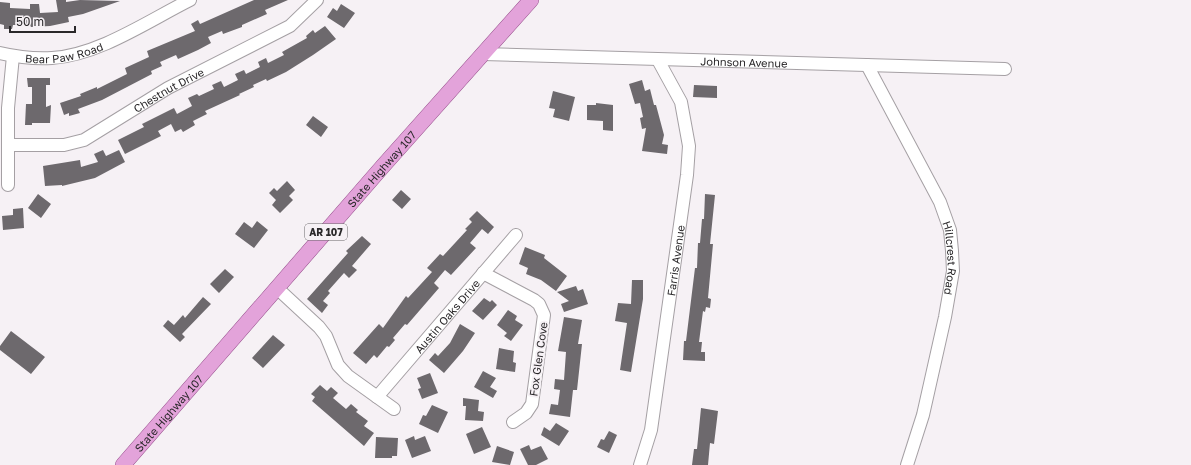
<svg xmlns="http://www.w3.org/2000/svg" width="1191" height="465" viewBox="0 0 1191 465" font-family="'Golos Text',sans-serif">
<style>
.building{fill:#6d696d}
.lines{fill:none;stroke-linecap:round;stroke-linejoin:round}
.minor-casing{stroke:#a5a0a4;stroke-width:14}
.major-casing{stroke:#96508c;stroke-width:16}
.minor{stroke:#fff;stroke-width:12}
.major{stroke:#e3a3da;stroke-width:15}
.labels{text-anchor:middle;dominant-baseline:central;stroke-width:4;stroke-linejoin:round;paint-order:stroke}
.shield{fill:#f6f1f5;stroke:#676467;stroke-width:1}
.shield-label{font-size:10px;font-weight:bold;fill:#2a282a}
.street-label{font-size:11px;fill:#2a282a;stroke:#f6f1f5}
</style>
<rect width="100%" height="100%" fill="#f6f1f5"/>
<!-- building -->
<path class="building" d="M56 0H66V2L80 0 120 1 83 14 68 17 69 22 50 26 31 27 30 25H13L12 29H4V25L0 24V2L10 3V8L30 9V4H39L40 13 58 12Z
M254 0H288L265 10 267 14 242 25V27L223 34 222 31 208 37 211 43 198 50 178 59 176 55 160 62 162 66 151 71 152 74 102 100 78 109 80 113 69 116V113L64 115 60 103 81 96 80 94 97 87V89L127 74 125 68 149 57 147 51 195 31 191 24 198 20 200 24Z
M341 4 355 13 344 28 327 17 333 8 337 11Z
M325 26 336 39 313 55 286 72 267 81 266 79 253 85 254 87 239 94 240 95 205 111 207 114 193 121 195 125 183 132 181 129 175 132 171 124 158 131 161 136 125 154 118 140 144 127 142 124 174 108 177 114 192 106 188 98 197 94 199 96 214 89 212 85 221 81 224 87 238 80 235 74 244 70 246 74 260 67 258 62 266 58 268 63 284 55 282 52 307 38 306 36 313 30 315 33Z
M27 78H50V85H46V107L51 105 50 123H32V125H25L26 104H32V109V87H28Z
M642 80 645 91 650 89 654 105H656L664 135 662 144 668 145 667 154 642 151 646 128 642 129 640 118 643 117 640 103 635 104 629 84Z
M694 85 717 86V98L693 97Z
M553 91 575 97 569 121 553 117 555 109 549 108Z
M596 103 613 105V131L603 130V121L587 120V105H596Z
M313 116 328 127 321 137 306 125Z
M103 150 106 156 119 150 125 162 95 178 62 186V185L45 186 43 166 80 160 81 167 98 162 94 154Z
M287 181 295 190 289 196 293 200 280 213 272 205 276 200 269 193 274 188 277 191Z
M401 190 411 199 402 209 392 200Z
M38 194 51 204 41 218 28 208Z
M705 194 715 195 710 244H713L708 298 711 299 710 308 706 307 705 312 703 311 699 342H702L701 352H705V361L683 360 684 341H686L695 268H697L698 243H700L702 219H704Z
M23 208 24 228 3 230 2 216 13 215V209Z
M477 211 494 227 488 234 482 229 470 243 476 248 451 275 445 270 434 283 439 288 407 325 405 324 393 338 395 340 389 347 387 346 377 358 374 355 366 364 353 353 379 324 383 328 406 296 408 298 432 272 427 268 440 254 443 256 467 230 465 229 472 222 469 219Z
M257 221 268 230 254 248 235 234 244 222 252 228Z
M362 236 371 244 352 266 357 270 349 278 344 273 328 291 330 293 323 301 328 305 322 313 307 299 348 253 346 251Z
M525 247 545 255 544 258 567 276 556 291 541 280 526 274 528 268 519 264Z
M225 269 234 277 219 293 210 284Z
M632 280H643V299L631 372 620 370 627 323 615 321 618 303 631 304Z
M576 286 578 291 583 289 588 304 564 312 561 304 569 301 557 292Z
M203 297 211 304 182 334 185 337 180 342 163 326 168 320 174 325 183 315 185 318Z
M484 298 490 302 492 300 497 305 483 320 472 311Z
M508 310 517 316 515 320 523 325 511 341 504 336 507 333 497 325Z
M564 317 582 320 578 344H582L577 390H573L570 417 549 414 551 404 558 405 560 390 554 389 555 379 564 380 566 352 558 351Z
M460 324 475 333 463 351 444 373 429 360 435 353 438 356 450 343Z
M11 331 45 357 31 374 0 350V346Z
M273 335 285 345 263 368 252 358Z
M499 348 514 351 513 362 516 363 515 372 496 369Z
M483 371 496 378 490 387 497 391 493 398 474 387Z
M430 373 438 393 422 399 418 389 421 388 417 378Z
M320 385 327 391 331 387 338 393 333 398 346 409 351 404 358 410 356 412 368 421 364 426 374 433 364 446 312 401 315 397 311 394Z
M463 398 479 400 478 411 484 412 483 421 465 420 466 406H463Z
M432 405 448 412 438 433 419 424 423 415 426 416Z
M701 408 718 411 714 444 710 443 708 465H692L694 449H697Z
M556 423 569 431 559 446 541 435 544 427 550 431Z
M482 427 491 447 474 454 466 434Z
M609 431 617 435 609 453 597 447 601 439 604 440Z
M414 436 415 440 425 436 431 451 412 458 405 440Z
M376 437 398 438 397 456H392V458H375Z
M529 445 531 450 541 446 548 459 536 465H528L520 449Z
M497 446 514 452 510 465 492 462Z"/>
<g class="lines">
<!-- minor casing -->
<g class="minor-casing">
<g id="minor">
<path id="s1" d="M0 53C17 57 34 59 52 58 99 55 148 21 190 0"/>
<path id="s2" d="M483 54 1005 69"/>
<path id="s3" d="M867 65 940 202 950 230 952 251 953 271 945 317 923 415 907 465"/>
<path id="s4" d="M9 145H64L84 140 168 88 290 26 317 0"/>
<path d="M8 185V108L13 56"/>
<path d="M483 273 534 300 539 304 544 315 532 404 526 413 513 422"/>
<path d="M278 289 319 327 326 336 338 365 348 376 394 409"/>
<path id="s5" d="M377 397 516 235"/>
<path id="s6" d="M640 465 651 430 687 175 689 146 681 102 658 60"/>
</g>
</g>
<!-- major casing -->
<g class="major-casing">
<g id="major">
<path id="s7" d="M123 465 383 166 531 0"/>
</g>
</g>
<!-- minor -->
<use href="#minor" class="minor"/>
<!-- major -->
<use href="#major" class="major"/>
</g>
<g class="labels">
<!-- shield labels -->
<rect class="shield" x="305" y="224" width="42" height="16" rx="3"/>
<g class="shield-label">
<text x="326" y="232">AR 107</text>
</g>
<!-- street labels -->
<g class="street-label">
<text stroke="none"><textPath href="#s1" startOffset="65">Bear Paw Road</textPath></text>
<text stroke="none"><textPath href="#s2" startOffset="261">Johnson Avenue</textPath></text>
<text stroke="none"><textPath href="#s4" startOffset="174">Chestnut Drive</textPath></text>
<text stroke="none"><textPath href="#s7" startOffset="393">State Highway 107</textPath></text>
<text stroke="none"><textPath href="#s3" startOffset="213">Hillcrest Road</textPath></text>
<text stroke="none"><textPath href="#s6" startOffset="208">Farris Avenue</textPath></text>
<text stroke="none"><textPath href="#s5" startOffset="107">Austin Oaks Drive</textPath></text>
<text transform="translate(538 359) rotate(-82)">Fox Glen Cove</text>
<text stroke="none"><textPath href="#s7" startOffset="69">State Highway 107</textPath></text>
</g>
</g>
<!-- scale -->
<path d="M10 26v6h65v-6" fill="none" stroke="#2a282a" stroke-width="2"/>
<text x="16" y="26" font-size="12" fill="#2a282a" stroke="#f6f1f5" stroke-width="3" paint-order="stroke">50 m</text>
</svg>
